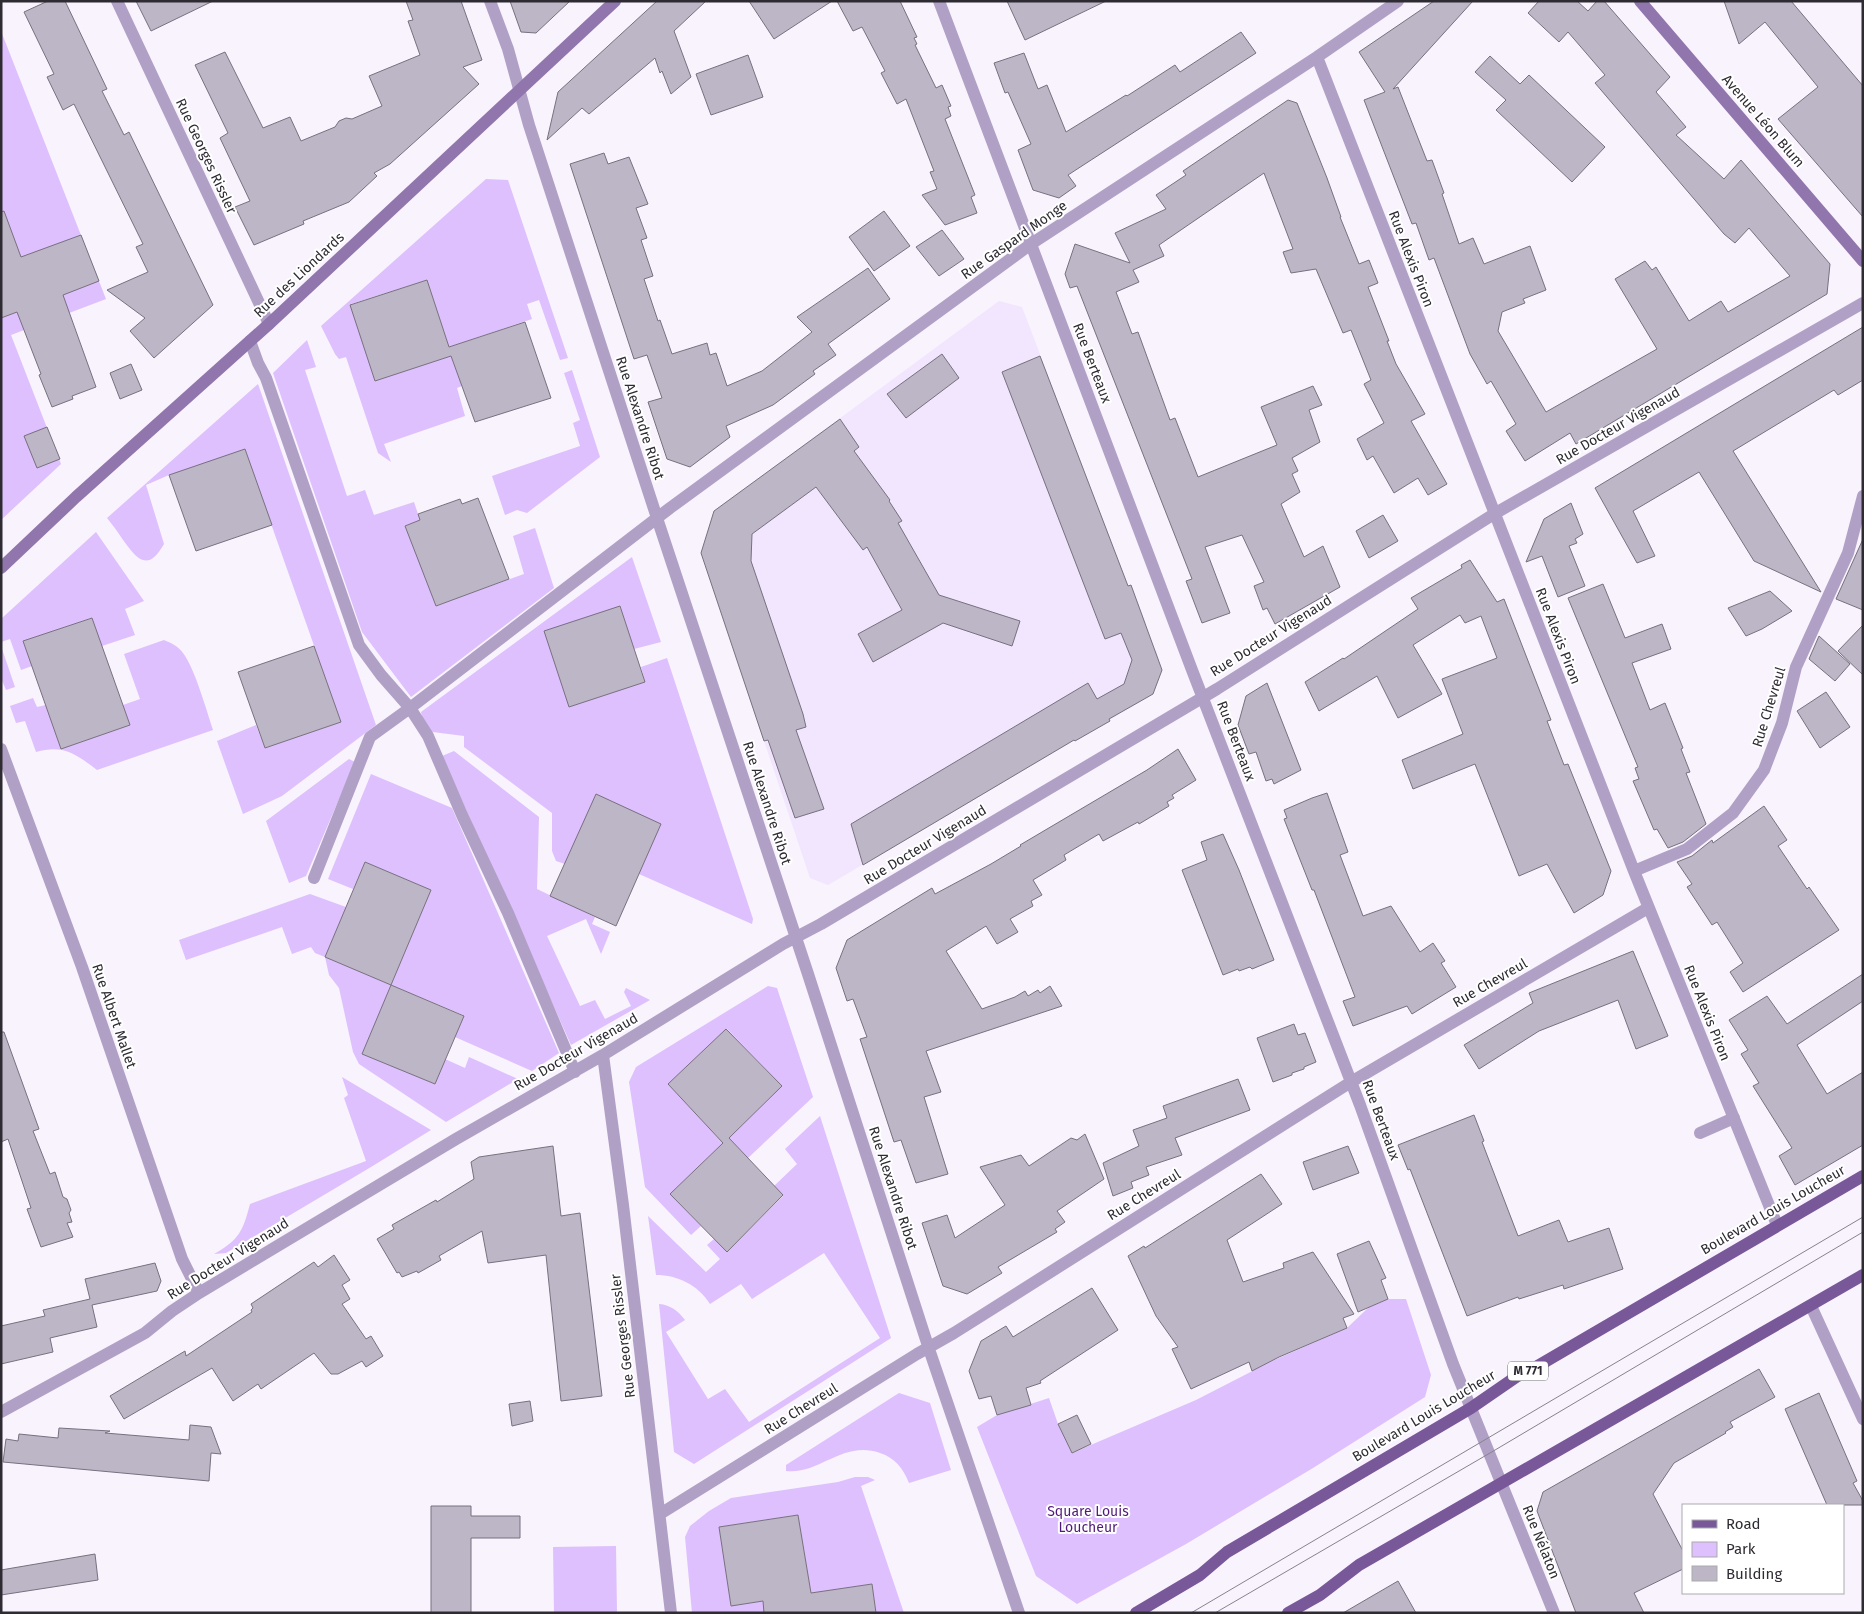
<svg xmlns="http://www.w3.org/2000/svg" width="1864" height="1614" viewBox="0 0 1864 1614" font-family="'Fira Sans',sans-serif">
<style>
.built{fill:#f1e6fe}
.green{fill:#ddc0fd}
.building{fill:#bdb6c6;stroke:#77707f}
.lines{fill:none;stroke-linecap:round;stroke-linejoin:round}
.lane{stroke:#b1a0c5;stroke-width:12}
.street{stroke:#b1a0c5;stroke-width:12}
.secondary{stroke:#9076ac;stroke-width:12}
.primary{stroke:#785899;stroke-width:12}
.tram{stroke:#87838b;stroke-width:1}
.labels{text-anchor:middle;dominant-baseline:central;stroke-width:4;stroke-linejoin:round;paint-order:stroke}
.shield{fill:#fff;stroke:#6d6b70;stroke-width:1}
.shield-label{font-size:12px;font-weight:bold;fill:#2e2b32}
.street-label{font-size:14px;fill:#2e2b32;stroke:#fff}
.park-label{font-size:14px;fill:#511a7a;stroke:#fff}
</style>
<rect width="100%" height="100%" fill="#f8f3fd"/>
<!-- built -->
<path class="built" d="M999 301 1022 307 1128 586 1131 585 1146 623 1144 624 1154 651 1156 650 1162 670 1153 694 1135 705 828 885 810 878 701 553 714 511Z"/>
<!-- green -->
<path class="green" d="M1 31 106 299 11 335 61 464 1 520Z
M486 179 508 180 568 358 560 360 539 300 527 304 532 319 449 347 427 280 351 304 375 381 451 356 462 386 457 388 465 416 384 444 391 462 378 453 346 357 339 359 335 354 321 326Z
M307 340 316 367 305 370 347 496 365 490 374 515 414 502 420 520 405 526 416 554 422 553 429 573 424 575 436 606 524 574 513 536 535 528 554 588 411 697 362 632 273 373Z
M572 370 600 457 527 513 517 510 505 515 492 476 580 446 573 423 580 420 564 373Z
M258 384 376 725 282 796 243 814 217 741 256 725 265 748 341 722 245 450 169 475 146 485 164 544C147 574 136 558 121 537 117 531 112 524 107 518Z
M96 532 144 601 125 609 135 635 102 646 91 618 23 641 32 666 21 670 10 639 1 642V619Z
M632 557 661 642 634 649 620 606 569 706 645 682 641 667 667 658 753 919 752 924 639 874 565 864 556 861 552 851V813L464 747V736L425 731 421 712Z
M164 640C171 643 178 646 183 653 195 669 206 709 213 730L97 770C76 754 63 744 36 752L25 721 16 723 10 706 33 698 37 707 46 705 61 749 130 725 123 705 140 699 124 654Z
M1 646 15 687 6 690 1 678Z
M454 751 539 817 537 889 595 917 592 924 610 932 601 954 586 919 547 936 580 1006 595 1000 605 1019 631 1006 624 992 626 988 650 1000 571 1045 442 756Z
M349 759 355 762 306 876 289 883 266 821Z
M371 774 452 808 559 1053 532 1071 455 1037 463 1015 391 985 362 1054 435 1084 445 1059 465 1068 469 1057 518 1079 446 1122 359 1064 353 1052 339 988 329 975 325 957 315 953 311 947 292 954 282 927 186 960 179 940 310 894 346 907 325 957 391 985 431 890 365 862 353 889 328 879Z
M768 986 777 988 813 1097 748 1158 729 1138 782 1086 727 1029 668 1084 723 1143 670 1194 701 1226 691 1235 645 1187 629 1082 636 1067Z
M342 1077 431 1130 371 1167 226 1253 214 1254C239 1240 243 1231 250 1204L366 1161 344 1098 348 1095Z
M820 1116 891 1338 694 1464 674 1452 659 1304C671 1305 678 1311 685 1320L666 1332 708 1399 725 1389 749 1422 880 1338 824 1253 752 1299 741 1284 710 1304C698 1285 678 1275 656 1275L648 1216 706 1272 720 1259 707 1245 714 1239 727 1252 783 1196 774 1186 797 1164 785 1149Z
M1388 1299H1406L1431 1375 1425 1397 1313 1468 1186 1544 1077 1604 1036 1576 977 1427 997 1415 1049 1398 1058 1424 1072 1453 1196 1400 1272 1361 1347 1328 1368 1308Z
M899 1393 930 1403 951 1470 909 1483C903 1468 895 1458 880 1453 842 1440 820 1475 786 1471V1465Z
M855 1477H868L875 1480 861 1486 904 1613H876L872 1584 811 1593 797 1515 719 1527 731 1606 802 1595 805 1613H692L685 1537 690 1526 709 1511 731 1498 838 1482Z
M616 1546 617 1613H554L553 1547Z"/>
<!-- building -->
<path class="building" d="M48 1H65L107 89 102 91 124 135 129 132 213 305 154 358 130 331 145 318 107 290 148 272 136 247 143 244 74 104 63 110 47 77 54 74 24 12Z
M136 1H213L151 31Z
M406 1H461L482 60 463 67 479 84 390 164 374 173 377 176 349 202 303 221 304 224 254 245 235 207 250 201 220 138 228 133 195 65 225 52 263 128 290 117 301 141 335 127 339 121 346 118 352 119 382 106 369 76 420 55 408 21 413 20Z
M510 1H570L536 33 521 32Z
M657 1H706L674 31 691 77 671 94 662 71 660 73 655 58 589 114 582 108 547 140 558 92Z
M749 1H832L774 39Z
M837 1H900L917 37 914 38 917 44 915 45 936 88 942 85 951 106 948 107 951 116 945 119 975 195 971 197 977 213 945 225 922 195 937 189 930 172 934 171 906 99 897 104 881 73 885 71 862 27 853 31Z
M1007 1H1106L1025 40Z
M1434 1H1473L1393 89 1398 87 1427 161 1432 160 1444 193 1442 194 1459 244 1473 238 1484 264 1530 246 1546 290 1523 299 1525 303 1502 312 1498 331 1546 412 1657 349 1615 279 1645 261 1652 270 1656 267 1689 321 1721 301 1728 312 1790 276 1749 228 1735 243 1724 234 1595 83 1605 75 1568 32 1559 42 1528 13 1539 1H1577L1588 11 1597 1H1604L1670 77 1656 92 1686 127 1676 135 1724 179 1741 160 1830 264 1827 294 1576 444 1570 433 1525 461 1506 431 1516 424 1491 381 1487 384 1470 354 1434 258 1429 260 1416 223 1412 224 1364 100 1385 92 1359 52Z
M1724 1H1791L1863 86V217L1778 119 1818 87 1765 22 1739 44Z
M1241 32 1256 53 1068 175 1076 186 1059 198 1033 190 1018 150 1031 144 1008 92 1005 93 994 63 1024 53 1038 89 1047 85 1066 132 1126 95 1127 96 1175 65 1180 72Z
M748 55 763 97 711 115 696 74Z
M1490 56 1520 84 1529 75 1605 147 1572 182 1496 110 1506 100 1475 72Z
M1288 100 1297 103 1327 178 1341 217H1340L1359 264 1369 260 1378 283 1368 287 1389 341H1387L1396 364 1425 414 1411 421 1447 484 1428 495 1418 478 1394 493 1373 456 1367 460 1357 439 1384 423 1364 384 1371 380 1351 330 1343 333 1316 269 1291 273 1283 252 1293 249 1264 173 1159 245 1164 256 1133 270 1139 282 1116 292 1132 334 1138 332 1170 420 1175 418 1198 477 1277 445 1261 407 1313 386 1322 405 1309 410 1320 442 1292 458 1298 471 1292 474 1300 492 1281 504 1304 557 1323 546 1340 587 1275 624 1267 608 1263 610 1254 586 1264 582 1242 535 1205 547 1230 613 1202 623 1186 581 1192 579 1077 286 1070 288 1065 274 1075 244 1130 263 1115 233 1166 209 1156 195 1186 175 1183 171Z
M604 153 608 164 629 157 648 204 636 208 647 238 641 240 653 276 644 279 658 321 660 320 672 354 707 343 710 355 716 353 727 386 762 371 812 332 797 317 868 268 890 299 828 344 836 355 813 371 815 374 773 405 726 426 730 437 690 467 667 459 648 402 662 398 647 355 634 359 570 164Z
M4 211 21 257 81 235 99 281 63 295 96 387 72 396 73 399 52 407 39 375 41 374 17 312 1 318V212Z
M884 211 910 246 874 271 849 237Z
M942 230 964 259 939 276 916 247Z
M427 280 449 347 525 322 551 398 475 422 451 356 375 381 350 305Z
M1863 327V380L1838 395 1834 390 1733 451 1821 592 1754 561 1699 472 1633 511 1655 556 1637 563 1595 488Z
M942 354 959 378 906 418 887 394Z
M1040 356 1128 586 1131 585 1162 670 1153 694 1109 719 1110 721 1075 741 1074 740 863 865 851 824 1088 683 1097 699 1124 684 1132 660 1121 633 1105 639 1002 372Z
M131 364 142 390 120 399 110 373Z
M840 419 859 447 854 451 890 500 889 501 902 521 898 523 939 595 1020 621 1012 646 943 623 873 662 858 634 902 610 867 547 863 550 816 487 752 534 751 561 803 714 806 727 796 730 824 809 795 818 768 740 764 741 701 553 714 511Z
M47 427 60 459 37 468 24 436Z
M245 449 272 525 196 551 169 475Z
M478 498 509 579 436 606 405 526 420 520 418 514 460 499 462 504Z
M1571 503 1583 534 1575 539 1577 543 1569 546 1585 586 1558 597 1542 556 1526 562 1544 519Z
M1383 515 1398 541 1369 558 1356 531Z
M1863 539V610L1836 599Z
M1470 560 1497 602 1504 599 1551 720 1547 721 1564 765 1568 764 1611 871 1603 895 1574 913 1547 864 1519 876 1475 764 1413 789 1402 760 1463 734 1442 679 1497 658 1481 616 1465 623 1460 615 1413 645 1442 694 1398 718 1377 676 1319 711 1305 682 1343 658 1344 659 1418 609 1411 598 1462 568 1461 565Z
M1603 584 1625 638 1662 624 1671 649 1632 663 1650 710 1665 703 1683 748 1681 749 1690 772 1686 773 1706 824 1683 842 1668 848 1657 829 1654 830 1633 781 1639 779 1635 768 1638 767 1568 598Z
M1770 591 1792 611 1762 629 1746 636 1728 608Z
M620 606 645 682 569 707 544 631Z
M92 618 130 725 61 749 23 641Z
M1863 625V675L1838 651Z
M1819 636 1850 664 1835 681 1809 659Z
M314 646 341 722 265 748 238 672Z
M1267 683 1301 770 1274 784 1272 779 1266 781 1256 752 1249 754 1238 725 1246 696Z
M1826 692 1850 727 1820 748 1797 711Z
M1178 749 1196 780 1172 795 1174 798 1167 802 1169 806 1139 824 1138 822 1103 841 1099 834 1064 855 1066 860 1033 880 1042 895 1031 901 1033 906 1010 919 1018 932 997 944 986 926 946 951 982 1009 1015 997 1025 991 1028 996 1038 990 1040 993 1050 986 1062 1006 926 1051 941 1092 924 1097 948 1174 916 1183 901 1140 894 1142 860 1039 867 1037 853 999 847 1001 836 968 847 940 932 888 935 894 991 864 1021 846 1020 845 1147 770Z
M1327 793 1348 852 1340 855 1363 916 1391 906 1420 952 1433 943 1445 961 1441 963 1456 987 1412 1014 1407 1006 1353 1026 1343 1001 1355 997 1314 890H1312L1284 819 1287 818 1284 810 1312 798Z
M596 794 661 824 616 926 550 896Z
M1764 806 1787 840 1778 846 1807 889 1809 887 1839 930 1743 992 1730 972 1743 963 1717 922 1712 925 1687 887 1692 884 1677 862 1692 856 1712 840 1713 843Z
M1223 834 1239 870 1274 960 1252 969 1250 967 1239 971 1238 969 1223 975 1182 870 1207 860 1201 842Z
M365 862 431 890 391 985 325 957Z
M1633 951 1668 1036 1636 1049 1618 1000 1539 1031 1479 1069 1464 1045 1533 1003 1529 993Z
M1863 974V1001L1797 1045 1827 1094 1863 1072V1145L1795 1185 1779 1156 1792 1148 1753 1086 1759 1083 1741 1054 1748 1050 1729 1020 1767 996 1787 1024Z
M391 985 464 1016 435 1084 362 1054Z
M1294 1024 1298 1035 1305 1033 1316 1062 1304 1067V1069L1292 1073V1075L1273 1082 1257 1038Z
M726 1029 782 1086 729 1138 783 1195 727 1252 670 1194 723 1143 668 1084Z
M1 1032H4L39 1129 33 1131 50 1174 55 1172 63 1197 67 1199 71 1210 69 1213 72 1222 67 1223 73 1237 41 1247 27 1209 31 1208 8 1139 1 1142Z
M1238 1079 1250 1110 1175 1138 1182 1155 1146 1167 1149 1175 1131 1182 1133 1188 1113 1196 1103 1163 1139 1146 1133 1130 1167 1118 1163 1106Z
M1474 1115 1484 1141 1482 1142 1518 1236 1559 1220 1568 1242 1609 1228 1623 1269 1564 1289 1563 1285 1519 1299 1518 1297 1467 1316 1410 1169 1408 1170 1398 1145Z
M1085 1134 1104 1179 1057 1211 1065 1222 1055 1229 1057 1232 998 1267 1002 1273 967 1294 943 1286 922 1223 947 1215 955 1238 1005 1205 980 1167 1021 1155 1029 1166 1071 1138 1077 1140Z
M553 1146 561 1216 580 1213 602 1396 561 1401 546 1255 488 1263 482 1231 439 1256 441 1260 418 1273 417 1271 402 1277 399 1272 397 1273 377 1239 394 1229 392 1225 436 1200 437 1202 474 1179 471 1162 479 1157Z
M1348 1146 1359 1173 1313 1190 1303 1162Z
M1261 1174 1282 1204 1227 1240 1243 1282 1284 1268 1283 1263 1313 1252 1354 1314 1343 1318 1347 1328 1279 1357 1252 1371 1249 1362 1191 1389 1172 1349 1178 1347 1156 1316 1128 1256 1144 1246 1145 1248Z
M1369 1241 1386 1278 1381 1280 1388 1299 1358 1312 1337 1254Z
M334 1255 350 1280 342 1285 350 1299 342 1304 366 1339 371 1336 383 1356 366 1367 362 1361 338 1374H331L314 1353 261 1389 258 1384 233 1401 212 1368 124 1419 110 1396 185 1351 186 1356 252 1312 251 1310 253 1308 251 1304 314 1262 318 1267Z
M155 1263 161 1281 157 1291 92 1305 97 1327 50 1338 53 1352 1 1364V1326L45 1316 43 1310 90 1299 85 1279Z
M1092 1288 1118 1330 1040 1381 1041 1383 1026 1388 1031 1405 997 1415 991 1396 979 1399 969 1371 981 1341 1006 1326 1013 1337Z
M1759 1369 1775 1397 1730 1422 1733 1427 1725 1432 1726 1433 1674 1463 1653 1494 1683 1551V1569L1634 1593 1644 1613H1576L1537 1511 1543 1492Z
M1819 1393 1857 1481 1853 1483 1863 1501V1505H1827L1785 1409Z
M530 1401 533 1421 512 1426 509 1404Z
M1077 1415 1091 1444 1072 1453 1058 1424Z
M190 1425 211 1427 221 1454 211 1453 209 1481 3 1462 6 1439 18 1441 19 1434 58 1438 59 1428 110 1431 105 1433 189 1440Z
M431 1506H471V1516H520V1538H471V1613H431Z
M798 1515 811 1593 872 1584 876 1613H764L763 1601 731 1606 719 1527Z
M95 1554 98 1580 1 1595V1570Z
M1398 1581 1416 1613H1343Z"/>
<g class="lines">
<!-- lane -->
<path class="lane" d="M1700 1133 1734 1118"/>
<!-- street -->
<path class="street" d="M117 1 269 324
M490 1 508 49 529 125 657 518 808 974 929 1349 1019 1613
M939 1 1192 670 1360 1105 1453 1364 1554 1613
M1317 57 1634 871 1777 1225
M250 341 258 363 266 378 359 645 381 675 410 708 428 736 462 815 508 913 575 1072
M1 749 82 967 182 1259 199 1293
M1634 871 1687 849 1733 813 1764 770 1782 723 1796 667 1848 553 1863 496
M314 878 370 737 410 708 670 508 1031 244 1317 57 1398 1
M603 1055 623 1205 671 1613
M1811 1306 1863 1419
M1 1412 145 1333 172 1311 199 1293 456 1139 603 1055 783 944 821 924 1217 689 1494 514 1863 303
M660 1514 917 1354 954 1333 1351 1082 1648 908"/>
<!-- secondary -->
<path class="secondary" d="M1640 1 1863 261
M1 568 76 497 269 324 615 1"/>
<!-- primary -->
<path class="primary" d="M1136 1613 1200 1575 1227 1552 1471 1408 1516 1377 1536 1367 1863 1176
M1288 1613 1320 1595 1359 1565 1863 1275"/>
<!-- tram -->
<path class="tram" d="M1191 1613 1863 1217
M1215 1613 1490 1453 1863 1232"/>
</g>
<g class="labels">
<!-- shield labels -->
<rect class="shield" x="1508" y="1361.5" width="40" height="19" rx="4"/>
<g class="shield-label">
<text x="1528" y="1371">M 771</text>
</g>
<!-- street labels -->
<g class="street-label">
<text transform="translate(1763 121) rotate(49)">Avenue Léon Blum</text>
<text transform="translate(206 156) rotate(65)">Rue Georges Rissler</text>
<text transform="translate(1014 240) rotate(-35)">Rue Gaspard Monge</text>
<text transform="translate(1411 259) rotate(69)">Rue Alexis Piron</text>
<text transform="translate(299 275) rotate(-43)">Rue des Liondards</text>
<text transform="translate(1092 363) rotate(69)">Rue Berteaux</text>
<text transform="translate(640 418) rotate(72)">Rue Alexandre Ribot</text>
<text transform="translate(1618 426) rotate(-30)">Rue Docteur Vigenaud</text>
<text transform="translate(1271 636) rotate(-32)">Rue Docteur Vigenaud</text>
<text transform="translate(1558 636) rotate(69)">Rue Alexis Piron</text>
<text transform="translate(1769 707) rotate(-73)">Rue Chevreul</text>
<text transform="translate(1236 741) rotate(69)">Rue Berteaux</text>
<text transform="translate(767 803) rotate(72)">Rue Alexandre Ribot</text>
<text transform="translate(925 845) rotate(-31)">Rue Docteur Vigenaud</text>
<text transform="translate(1490 983) rotate(-30)">Rue Chevreul</text>
<text transform="translate(1707 1013) rotate(68)">Rue Alexis Piron</text>
<text transform="translate(114 1016) rotate(71)">Rue Albert Mallet</text>
<text transform="translate(576 1052) rotate(-30)">Rue Docteur Vigenaud</text>
<text transform="translate(1381 1120) rotate(70)">Rue Berteaux</text>
<text transform="translate(893 1188) rotate(72)">Rue Alexandre Ribot</text>
<text transform="translate(1144 1195) rotate(-32)">Rue Chevreul</text>
<text transform="translate(1773 1210) rotate(-30)">Boulevard Louis Loucheur</text>
<text transform="translate(228 1259) rotate(-32)">Rue Docteur Vigenaud</text>
<text transform="translate(623 1336) rotate(-97)">Rue Georges Rissler</text>
<text transform="translate(801 1409) rotate(-32)">Rue Chevreul</text>
<text transform="translate(1424 1416) rotate(-31)">Boulevard Louis Loucheur</text>
<text transform="translate(1541 1542) rotate(68)">Rue Nélaton</text>
</g>
<!-- park labels -->
<g class="park-label">
<text x="1088" y="1511">Square Louis<tspan x="1088" dy="16">Loucheur</tspan></text>
</g>
</g>
<!-- border -->
<rect width="1864" height="1614" fill="none" stroke="#2e2b32" stroke-width="5"/>
<!-- legend -->
<rect x="1682" y="1504" width="162" height="90" fill="#ffffff" stroke="#abaaad"/>
<rect x="1692" y="1520" width="25" height="8" fill="#785899" stroke="#abaaad"/>
<text x="1726" y="1529" font-size="15" fill="#2e2b32">Road</text>
<rect x="1692" y="1542" width="25" height="15" fill="#ddc0fd" stroke="#abaaad"/>
<text x="1726" y="1554" font-size="15" fill="#2e2b32">Park</text>
<rect x="1692" y="1566" width="25" height="15" fill="#bdb6c6" stroke="#abaaad"/>
<text x="1726" y="1579" font-size="15" fill="#2e2b32">Building</text>
</svg>
